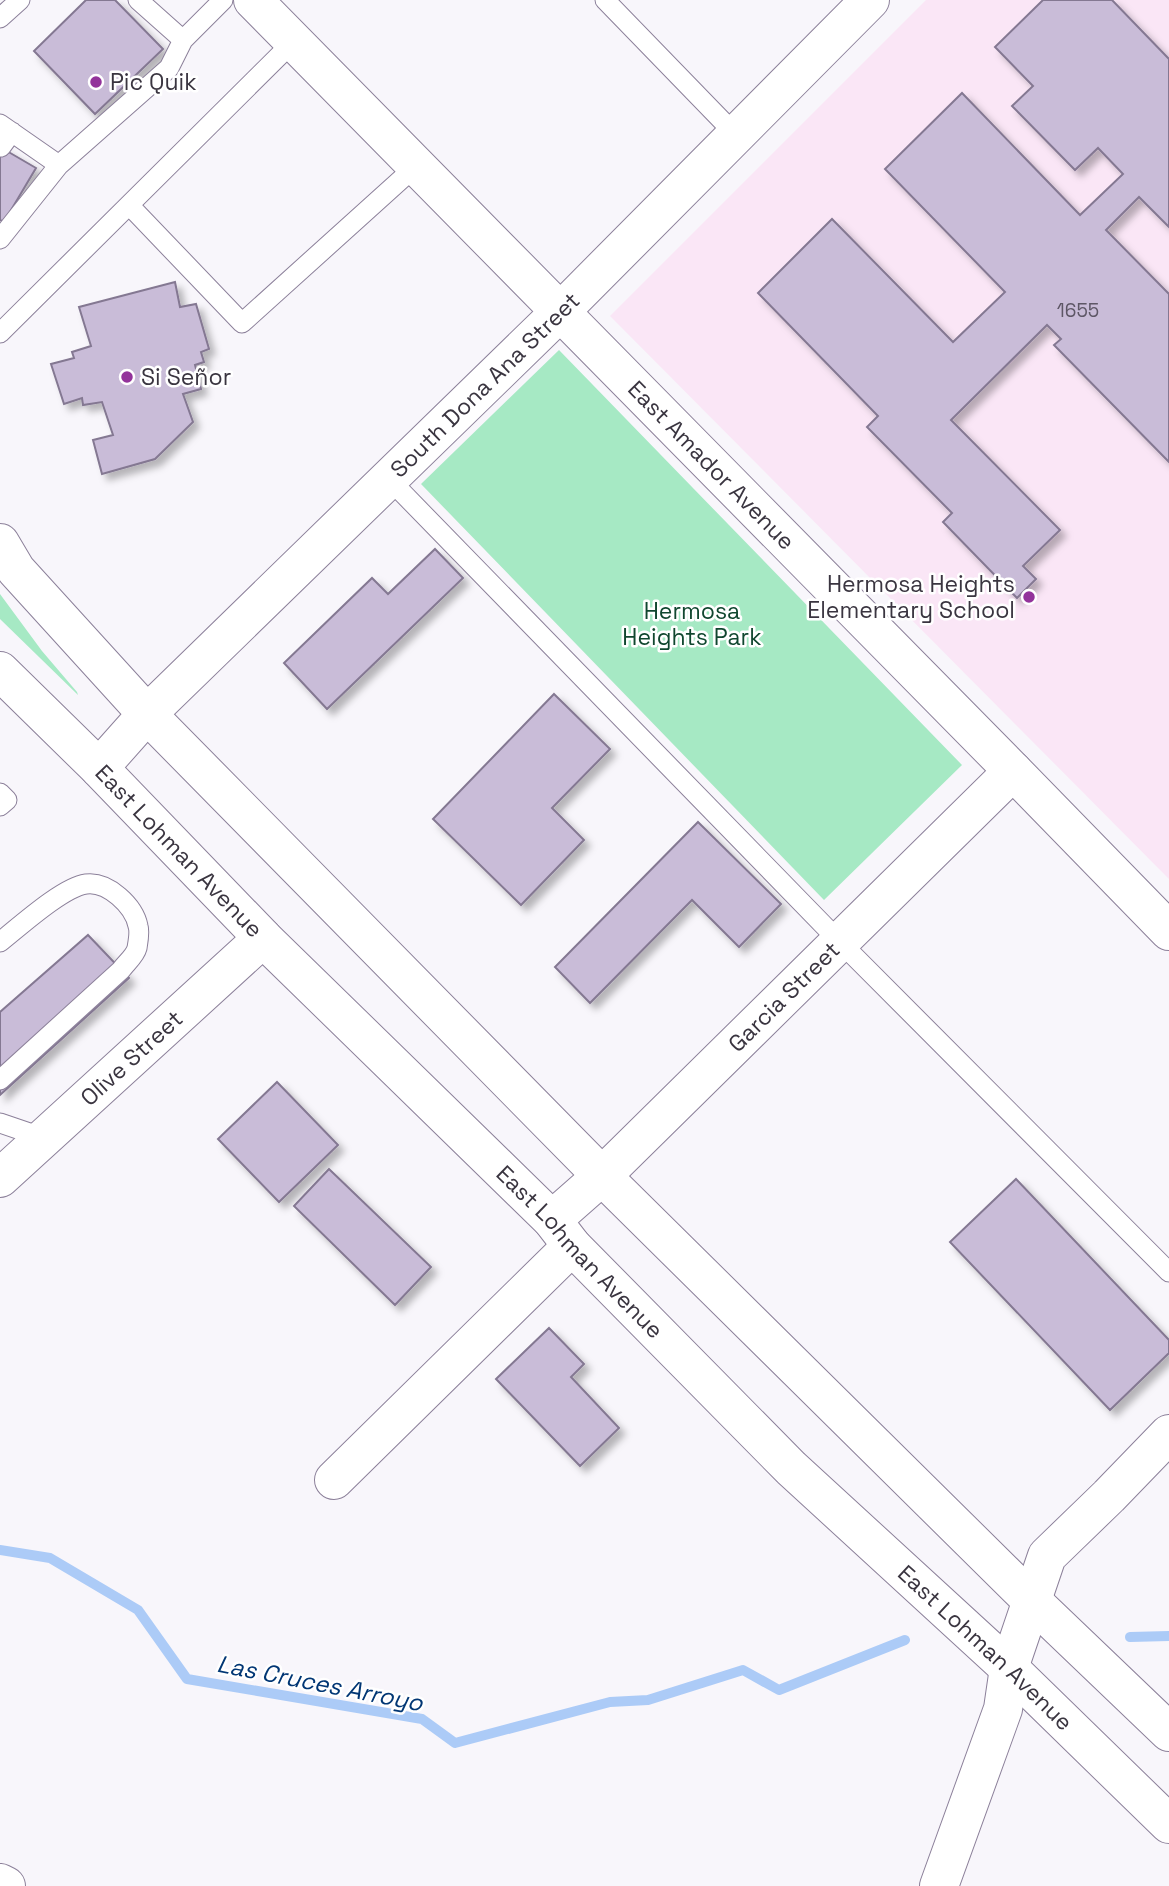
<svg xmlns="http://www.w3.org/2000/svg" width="1169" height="1886" viewBox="0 0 1169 1886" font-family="'Space Grotesk',sans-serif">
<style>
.education{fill:#fae6f6}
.green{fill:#a6e9c4}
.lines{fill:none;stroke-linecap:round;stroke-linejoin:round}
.stream{stroke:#accbf7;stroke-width:10}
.building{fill:#c9bcd8;stroke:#847892;stroke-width:2;filter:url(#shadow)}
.service-casing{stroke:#8c809a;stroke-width:21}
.minor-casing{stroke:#8c809a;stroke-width:40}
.secondary-casing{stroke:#8c809a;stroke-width:40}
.service{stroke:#fff;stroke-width:19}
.minor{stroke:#fff;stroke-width:38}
.secondary{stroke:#fff;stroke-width:38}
.poi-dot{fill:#93339b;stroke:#fff;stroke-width:2.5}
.labels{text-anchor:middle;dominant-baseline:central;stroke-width:5;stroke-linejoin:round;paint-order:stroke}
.number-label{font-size:19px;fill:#5e5766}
.poi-label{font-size:23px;fill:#3a3540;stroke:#fff;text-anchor:start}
.street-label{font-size:23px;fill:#3a3540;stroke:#fff}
.park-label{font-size:23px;fill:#10472f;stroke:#fff}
.water-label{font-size:24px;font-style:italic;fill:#013674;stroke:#fff}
</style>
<defs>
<filter id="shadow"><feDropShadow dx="6" dy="6" stdDeviation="3.5" flood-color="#0004"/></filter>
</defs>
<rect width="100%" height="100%" fill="#f8f6fb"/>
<!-- education -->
<path class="education" d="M926 0H1169V879L610 316Z"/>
<!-- green -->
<path class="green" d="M559 350 962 765 824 900 421 484Z
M0 594 42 651 77 692 78 695 0 619Z"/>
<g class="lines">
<!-- stream -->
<path class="stream" d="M0 1550 50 1558 138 1610 187 1679 422 1719 455 1743 610 1702 648 1700 743 1670 779 1690 905 1640
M1130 1637 1169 1636"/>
</g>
<!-- building -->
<path class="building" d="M86 0H115L163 49 95 114 34 51Z
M1043 0H1112L1169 59V227L1139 197 1106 230 1169 294V462L1054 345 1061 339 1047 325 951 420 1060 530 1023 566 1036 579 1017 598 943 522 952 513 867 427 878 416 758 293 832 219 953 342 1005 292 885 169 962 93 1080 215 1123 174 1098 148 1075 170 1012 106 1033 86 995 47Z
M0 147 36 168 4 222 0 220Z
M175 282 180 307 196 304 209 349 201 352 204 362 195 365 201 389 183 394 193 422 155 459 102 474 93 440 113 435 102 402 83 405 82 398 64 404 51 364 74 358 72 352 91 346 79 307Z
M435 549 463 578 327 709 284 663 372 578 388 594Z
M554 694 610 749 552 808 584 840 521 905 433 819Z
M698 822 781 904 739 947 692 900 590 1003 555 967Z
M88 935 129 978 0 1095V1012Z
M277 1082 338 1145 279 1202 218 1139Z
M329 1169 431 1267 395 1305 294 1206Z
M1016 1179 1169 1340V1353L1110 1410 950 1242Z
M549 1328 584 1364 571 1377 619 1428 580 1466 496 1379Z"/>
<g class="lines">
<!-- service casing -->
<g class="service-casing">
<path id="service" d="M138 0 183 40
M605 0 736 135
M0 18 20 0
M0 124 59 165 0 239
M1 147 12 132
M59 165 169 68 183 40 223 0
M129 205 242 323 416 166
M0 333 294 41
M389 479 840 942 1169 1272
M0 793 7 800 0 806
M0 942C19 927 63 887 86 884 108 881 134 906 138 926 140 932 138 942 137 948 135 956 126 963 121 970L0 1080
M0 1123 44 1138"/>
</g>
<!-- minor casing -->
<g class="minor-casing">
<g id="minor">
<path id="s1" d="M253 0 1013 771 1169 931"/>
<path id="s2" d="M99 768 147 714 560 312 870 0"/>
<path id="s3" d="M0 1178 263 938"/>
<path id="s4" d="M552 1220 602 1176 1013 771"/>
<path d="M334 1480 572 1246"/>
<path d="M0 1883 6 1886"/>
<path d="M939 1886 1003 1709 1009 1668 1047 1556 1109 1496 1169 1434"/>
</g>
</g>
<!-- secondary casing -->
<g class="secondary-casing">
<g id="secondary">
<path d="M0 543 16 570 147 714 602 1176 1031 1600 1169 1732"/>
<path id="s5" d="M0 671 99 768 263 938 552 1220 572 1246 791 1468 1009 1668 1169 1824"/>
</g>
</g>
<!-- service -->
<use href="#service" class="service"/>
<!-- minor -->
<use href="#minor" class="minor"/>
<!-- secondary -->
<use href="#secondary" class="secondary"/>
</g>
<!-- markers -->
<g class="poi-dot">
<circle cx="96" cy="82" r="7"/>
<circle cx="127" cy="377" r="7"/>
<circle cx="1029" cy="597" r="7"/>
</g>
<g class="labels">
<!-- number labels -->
<g class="number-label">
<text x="1078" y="310">1655</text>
</g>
<!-- poi labels -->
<g class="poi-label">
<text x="110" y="82">Pic Quik</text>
<text x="141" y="377">Si Señor</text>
<text x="1015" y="584" text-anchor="end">Hermosa Heights<tspan x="1015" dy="26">Elementary School</tspan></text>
</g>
<!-- street labels -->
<g class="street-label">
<text stroke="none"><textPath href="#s2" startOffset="544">South Dona Ana Street</textPath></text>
<text stroke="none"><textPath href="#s1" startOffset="653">East Amador Avenue</textPath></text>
<text stroke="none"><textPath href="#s5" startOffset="254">East Lohman Avenue</textPath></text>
<text stroke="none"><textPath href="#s4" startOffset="322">Garcia Street</textPath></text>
<text stroke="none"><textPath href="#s3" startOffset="178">Olive Street</textPath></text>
<text stroke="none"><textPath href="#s5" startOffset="821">East Lohman Avenue</textPath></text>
<text stroke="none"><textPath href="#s5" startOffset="1388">East Lohman Avenue</textPath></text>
</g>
<!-- park labels -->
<g class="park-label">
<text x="692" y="611">Hermosa<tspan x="692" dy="26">Heights Park</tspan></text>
</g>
<!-- water labels -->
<g class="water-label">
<text transform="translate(320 1683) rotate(11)">Las Cruces Arroyo</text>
</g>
</g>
</svg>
